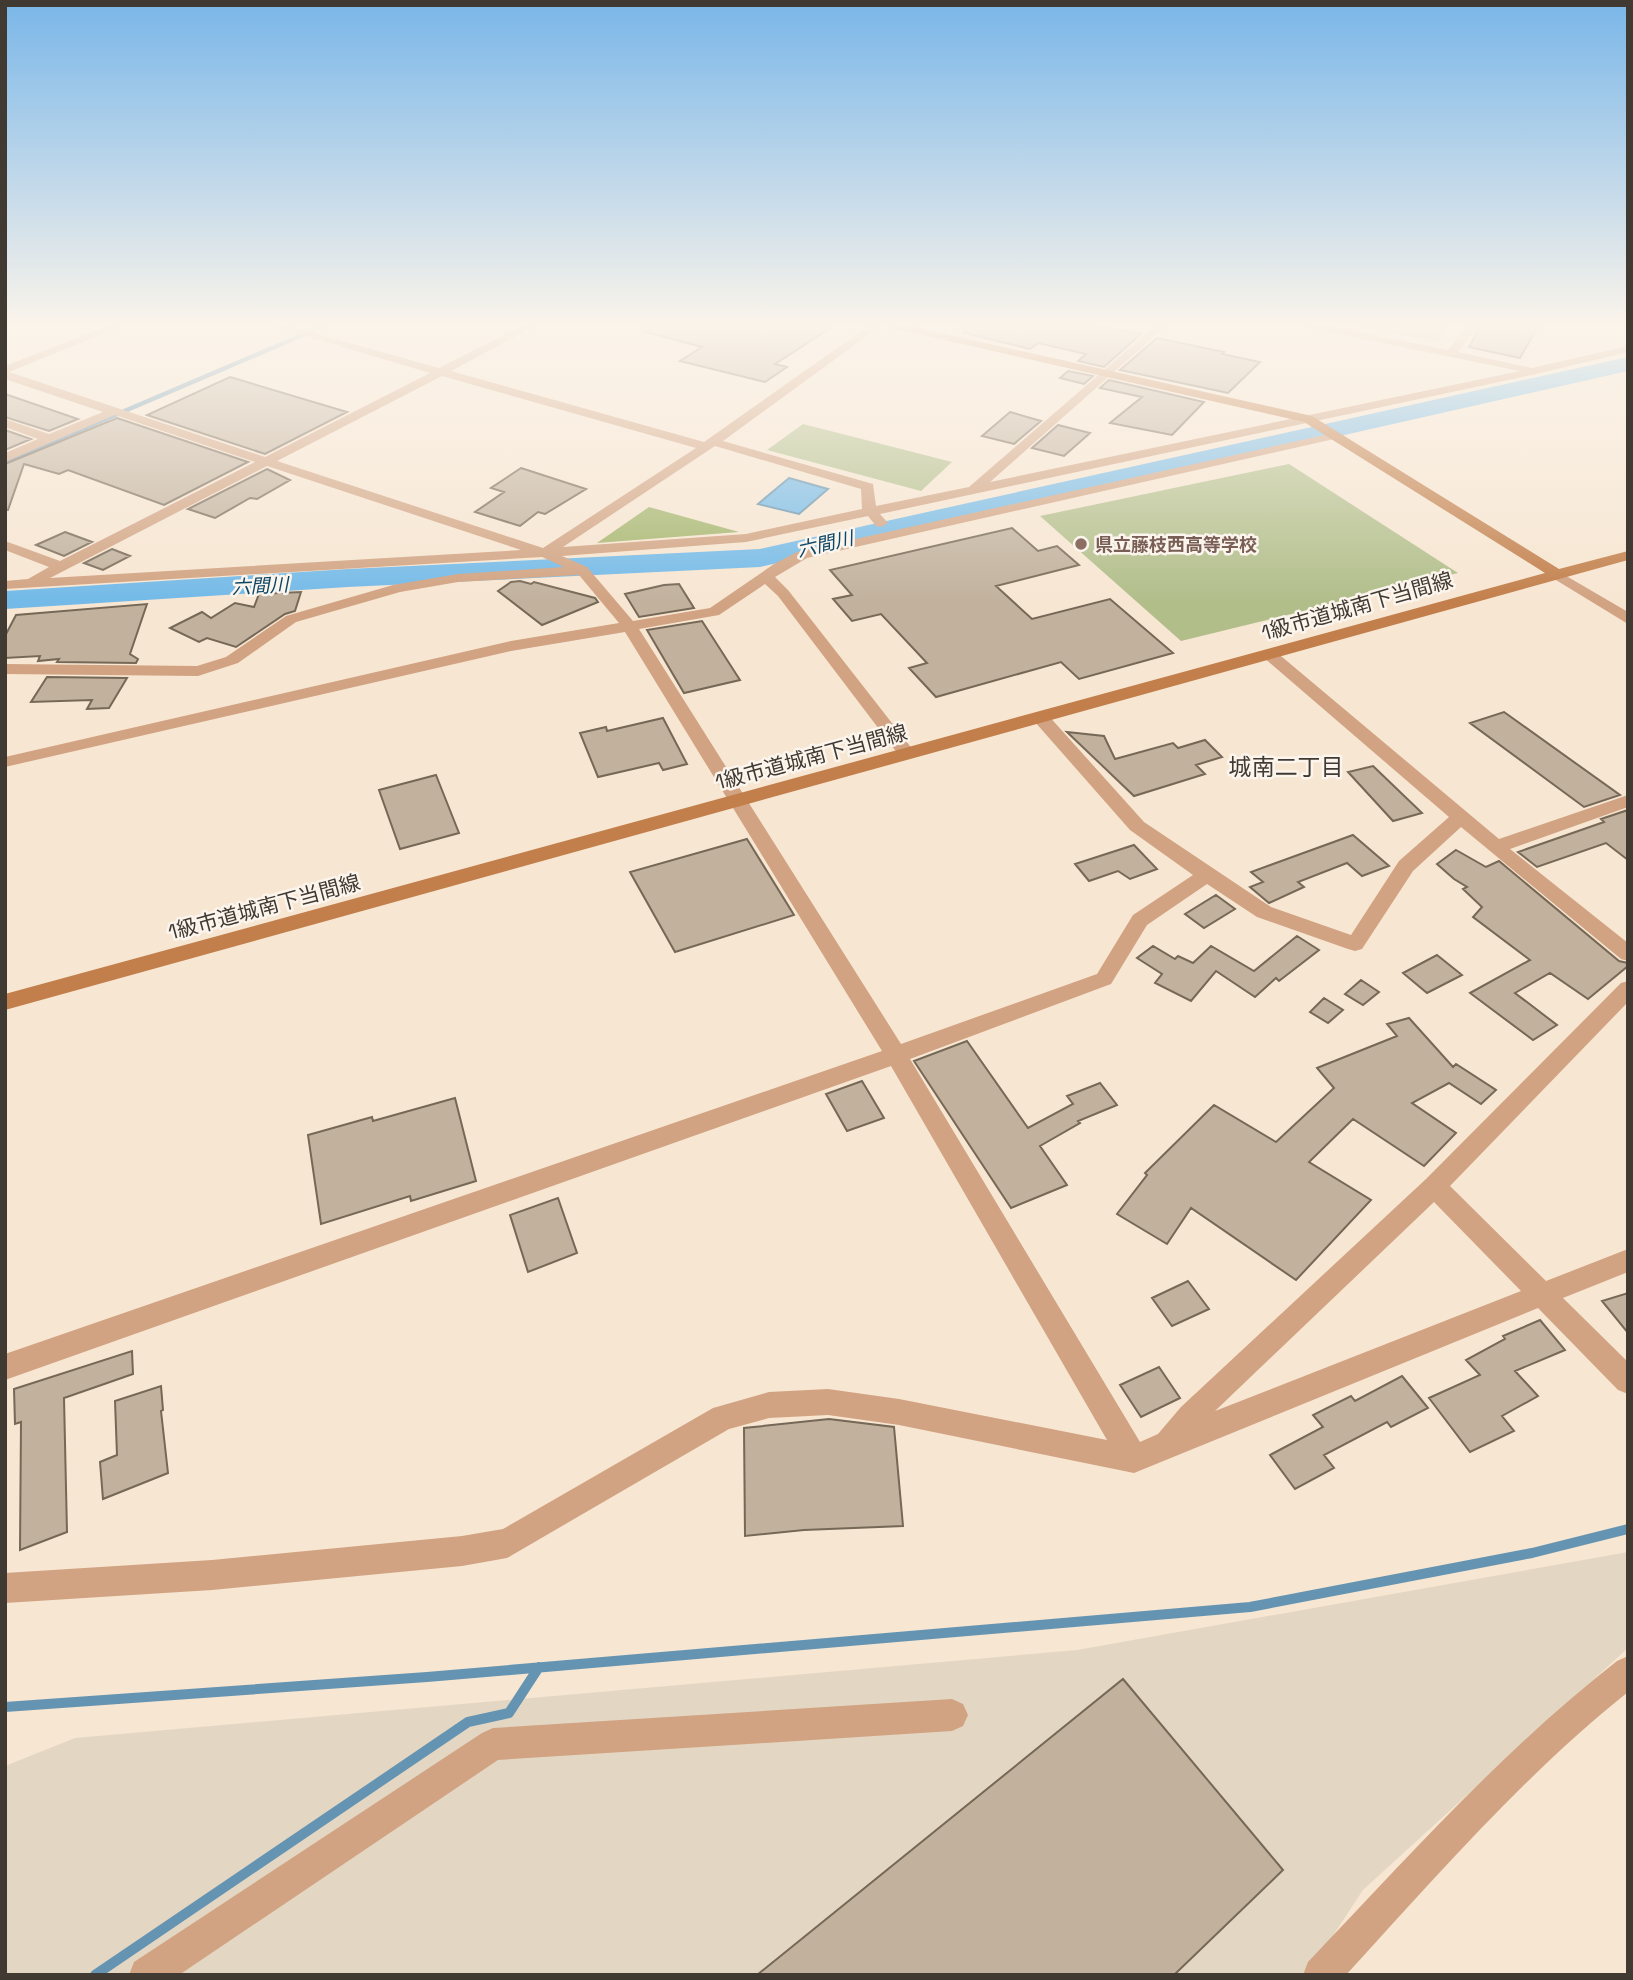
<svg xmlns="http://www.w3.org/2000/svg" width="1633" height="1980" viewBox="0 0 1633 1980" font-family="'Space Grotesk','Noto Sans JP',sans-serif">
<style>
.industrial{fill:#e3d7c4}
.green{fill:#b1be8a}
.forest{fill:#a4b56d}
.water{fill:#73bae8;stroke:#6494b1;stroke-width:2}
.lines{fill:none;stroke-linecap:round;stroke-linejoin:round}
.stream-far1{stroke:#6494b1;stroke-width:4.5}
.stream{stroke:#6494b1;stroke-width:10}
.river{fill:#73bae8;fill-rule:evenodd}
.building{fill:#c1b19d;stroke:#766856;stroke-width:2}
.street{fill:#d1a382;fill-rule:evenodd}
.secondary{fill:#c27f4b;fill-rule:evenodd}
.education-dot{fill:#8d6e63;stroke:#fcf5ed;stroke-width:2.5}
.labels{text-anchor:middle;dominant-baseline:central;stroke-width:5;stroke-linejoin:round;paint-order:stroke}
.far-education-label{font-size:18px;font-weight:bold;fill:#785e54;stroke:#fcf5ed;text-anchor:start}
.far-water-label{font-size:19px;font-style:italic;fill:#0d4766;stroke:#fcf5ed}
.street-label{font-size:21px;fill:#403a32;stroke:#fcf5ed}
.neighbourhood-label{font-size:23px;fill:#403a32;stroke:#fcf5ed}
</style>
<rect width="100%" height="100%" fill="#f7e6d2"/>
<!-- industrial -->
<path class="industrial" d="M1628 1552V1648L1363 1890 1307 1975H5V1766L75 1738 1077 1650Z"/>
<!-- green -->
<path class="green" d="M1350 325H1451L1438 342Z
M803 424 952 462 921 491 767 450Z
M1289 464 1458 573 1181 641 1040 516Z"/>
<!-- forest -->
<path class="forest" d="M649 507 739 532 597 543Z"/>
<!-- water -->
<path class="water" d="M789 478 828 489 799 514 758 504Z"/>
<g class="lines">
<!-- stream-far1 -->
<path class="stream-far1" d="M5 462 326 325"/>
<!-- stream -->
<path class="stream" d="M5 1707 427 1677 1250 1607 1532 1553 1628 1529
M95 1975 468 1722 509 1713 539 1667"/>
<!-- river -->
<path class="river" d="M1628 357V371L760 567 348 587 5 609V591L348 569 760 549Z"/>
</g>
<!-- building -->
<path class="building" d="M642 325H835L775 364 787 367 765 382 680 361 702 347 642 331Z
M965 325H1096L1141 334 1104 367 1078 361 1086 354 1038 343 1030 349 964 333Z
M1486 325H1539L1520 358 1469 347 1479 329 1482 330Z
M1157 338 1224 352 1222 354 1260 362 1228 393 1120 370Z
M1068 371 1093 376 1084 384 1060 378Z
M230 377 347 412 265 454 147 415Z
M1109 380 1204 402 1172 435 1110 423 1142 397 1100 388Z
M5 394 78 419 49 431 5 417Z
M1010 412 1041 421 1014 444 982 436Z
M117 418 248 462 164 505 68 470 59 474 24 464 8 510H5V464Z
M1058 425 1090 433 1064 456 1032 448Z
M5 430 31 439 5 450Z
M521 468 586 489 545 514 538 512 520 526 475 512 504 492 491 488Z
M267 469 290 480 257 499 250 498 215 518 188 509Z
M1012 528 1038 551 1057 546 1079 565 996 586 1032 619 1110 599 1173 653 1079 679 1061 662 936 697 909 668 927 663 881 614 852 621 833 599 852 595 830 570Z
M65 532 92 542 64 556 36 545Z
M112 549 130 556 103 570 84 563Z
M520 581 531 584 534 582 595 598 598 602 542 625 498 591 511 582Z
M679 584 694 608 639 617 625 594 664 585Z
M301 592 295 611 285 614 236 647 207 638 199 642 170 628 202 612 211 618 235 603 254 607 259 594Z
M147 604 130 654 138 659 136 663 57 662 59 659 38 661 40 656 5 658V636L16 615Z
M702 621 740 680 684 693 647 630Z
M47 677 127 678 109 708 87 709 92 700 31 702Z
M1504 712 1620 795 1584 807 1470 723Z
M663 718 687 764 663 770 659 763 598 777 580 733 606 727 607 731Z
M1067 732 1104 736 1115 759 1173 743 1178 748 1205 740 1222 757 1196 765 1205 774 1134 796Z
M1373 766 1422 813 1393 821 1348 772Z
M436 775 459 833 400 849 379 790Z
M1628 810V860L1606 843 1537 867 1518 852 1604 822 1601 819Z
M1353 835 1389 866 1362 876 1347 863 1298 882 1304 887 1269 903 1250 887 1263 882 1251 872Z
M747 839 794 915 675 952 630 872Z
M1134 845 1157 869 1130 879 1118 871 1089 881 1075 864Z
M1456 850 1486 867 1499 861 1619 961 1628 963V966L1588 999 1550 973 1515 993 1557 1025 1533 1040 1470 993 1530 960 1473 917 1482 907 1463 889 1467 887 1454 879 1437 864Z
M1216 895 1235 909 1204 928 1185 914Z
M1297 936 1319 950 1279 981 1276 978 1255 997 1216 971 1191 1001 1155 983 1162 974 1137 958 1153 946 1175 959 1178 956 1193 963 1211 946 1254 971Z
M1437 955 1462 975 1427 993 1403 973Z
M1361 980 1379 992 1363 1005 1345 994Z
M1324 998 1343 1010 1328 1023 1310 1012Z
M1409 1018 1453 1067 1456 1064 1496 1090 1481 1104 1449 1083 1412 1103 1456 1133 1424 1166 1353 1119 1309 1162 1371 1200 1296 1280 1191 1208 1167 1244 1117 1214 1147 1175 1145 1173 1214 1105 1276 1142 1334 1088 1317 1068 1397 1036 1387 1024Z
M967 1041 1028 1128 1073 1104 1067 1096 1100 1083 1117 1105 1078 1121 1080 1123 1040 1146 1067 1185 1011 1208 914 1061Z
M862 1081 884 1118 847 1131 826 1094Z
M455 1098 476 1181 411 1201 410 1196 321 1224 308 1135 372 1117 373 1121Z
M558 1198 577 1253 528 1272 510 1215Z
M1188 1281 1209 1309 1172 1326 1152 1298Z
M1628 1293V1333L1602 1301Z
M1540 1320 1565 1350 1515 1371 1538 1396 1502 1416 1514 1431 1470 1452 1429 1398 1480 1375 1466 1360 1505 1339 1503 1336Z
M132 1351 133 1374 64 1398 67 1532 20 1550 21 1422 15 1424 14 1389Z
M1159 1367 1180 1398 1141 1417 1120 1385Z
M1402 1376 1428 1408 1391 1427 1387 1422 1324 1455 1334 1468 1295 1489 1270 1455 1323 1427 1313 1415 1351 1396 1355 1401Z
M161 1386 163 1410 161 1411 168 1473 103 1499 100 1462 117 1455 115 1401Z
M829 1419 894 1427 903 1526 804 1530 745 1536 744 1428Z
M1123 1679 1283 1870 1174 1975H757Z"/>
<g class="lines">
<!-- street -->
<path class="street" d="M110 325H124L9 372 265 457 430 373 269 325H285L439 368 524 325H537L451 371 704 442 870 325H882L723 441 873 484 876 506 969 487 1156 325H1167L990 482 1520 371 1309 328 1304 325H1324L1448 350 1467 325H1477L1458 352 1532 368 1628 346V352L1536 374 880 514 888 523 881 527 876 526 868 516 746 542 562 556 587 567 633 621 710 608 774 564 797 552 1338 432V438L1334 439 807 558 775 577 788 590 913 750 916 754 913 758H901L778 596 765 584 719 615 639 629 901 1044 1097 974 1133 915 1193 875 1130 830 1035 722 1033 718 1035 714H1047L1144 822 1271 907 1351 935 1399 861 1449 817 1263 657 1261 654 1263 651H1275L1499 839 1628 795V807L1510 849 1628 943V961L1621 959 1461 827 1413 871 1362 949 1355 951 1348 949 1257 917 1207 884 1147 925 1111 984 910 1059 1140 1442 1158 1434 1181 1407 1426 1179 1621 983 1628 981V1002L1450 1186 1546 1281 1628 1249V1272L1563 1298 1628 1362V1394L1618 1390 1538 1308 1134 1473 899 1425 828 1415 769 1418 729 1429 507 1558 462 1566 212 1590 5 1603V1573L212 1560 462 1536 503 1529 713 1408 769 1392 828 1389 899 1399 1107 1440 891 1066 5 1380V1354L882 1051 625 632 511 651 5 767V757L511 641 619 623 579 575 458 582 400 592 296 622 238 663 198 676 5 674V664L197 666 226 657 286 616 393 585 458 574 564 567 542 557 5 589V581L28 579 49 567 5 550V541L60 561 255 462 115 415 5 462V453L38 439 5 427V419L49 434 103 412 5 379V366ZM442 376 696 448 543 548 277 461ZM715 446 861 489 862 509 746 534 563 547ZM267 466 521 550 50 578ZM1434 1202 1521 1291 1215 1411Z
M1556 570 1628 612V624L1551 577 1549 574Z
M1628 1656V1692C1524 1775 1436 1877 1346 1975H1303L1308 1962C1407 1858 1503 1750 1617 1661Z
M952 1699 963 1704 968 1715 963 1726 952 1731 498 1760 179 1975H129L134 1962 482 1733 493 1728Z"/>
<!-- secondary -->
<path class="secondary" d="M887 325H905L1312 416 1559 569 1628 551V560L5 1010V994L1545 573 1304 422 892 328Z"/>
</g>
<!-- sky -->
<linearGradient id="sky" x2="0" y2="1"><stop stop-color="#79b6e8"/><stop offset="0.54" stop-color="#fbf4eb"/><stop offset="1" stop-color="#fbf4eb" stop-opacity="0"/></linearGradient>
<rect width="1633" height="602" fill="url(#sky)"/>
<!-- markers -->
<circle class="education-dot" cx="1081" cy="544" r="7"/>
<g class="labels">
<!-- far-education labels -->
<g class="far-education-label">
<text x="1095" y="544">県立藤枝西高等学校</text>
</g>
<!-- far-water labels -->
<g class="far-water-label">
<text transform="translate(825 544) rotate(-13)">六間川</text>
<text transform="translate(260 586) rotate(-3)">六間川</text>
</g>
<!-- street labels -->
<g class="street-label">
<text transform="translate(1357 606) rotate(-16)">1級市道城南下当間線</text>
<text transform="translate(811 757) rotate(-15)">1級市道城南下当間線</text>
<text transform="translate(264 907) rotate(-15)">1級市道城南下当間線</text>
</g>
<!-- neighbourhood labels -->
<g class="neighbourhood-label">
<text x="1286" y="767">城南二丁目</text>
</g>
</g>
<!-- border -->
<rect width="1633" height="1980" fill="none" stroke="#403a32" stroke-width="14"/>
</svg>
